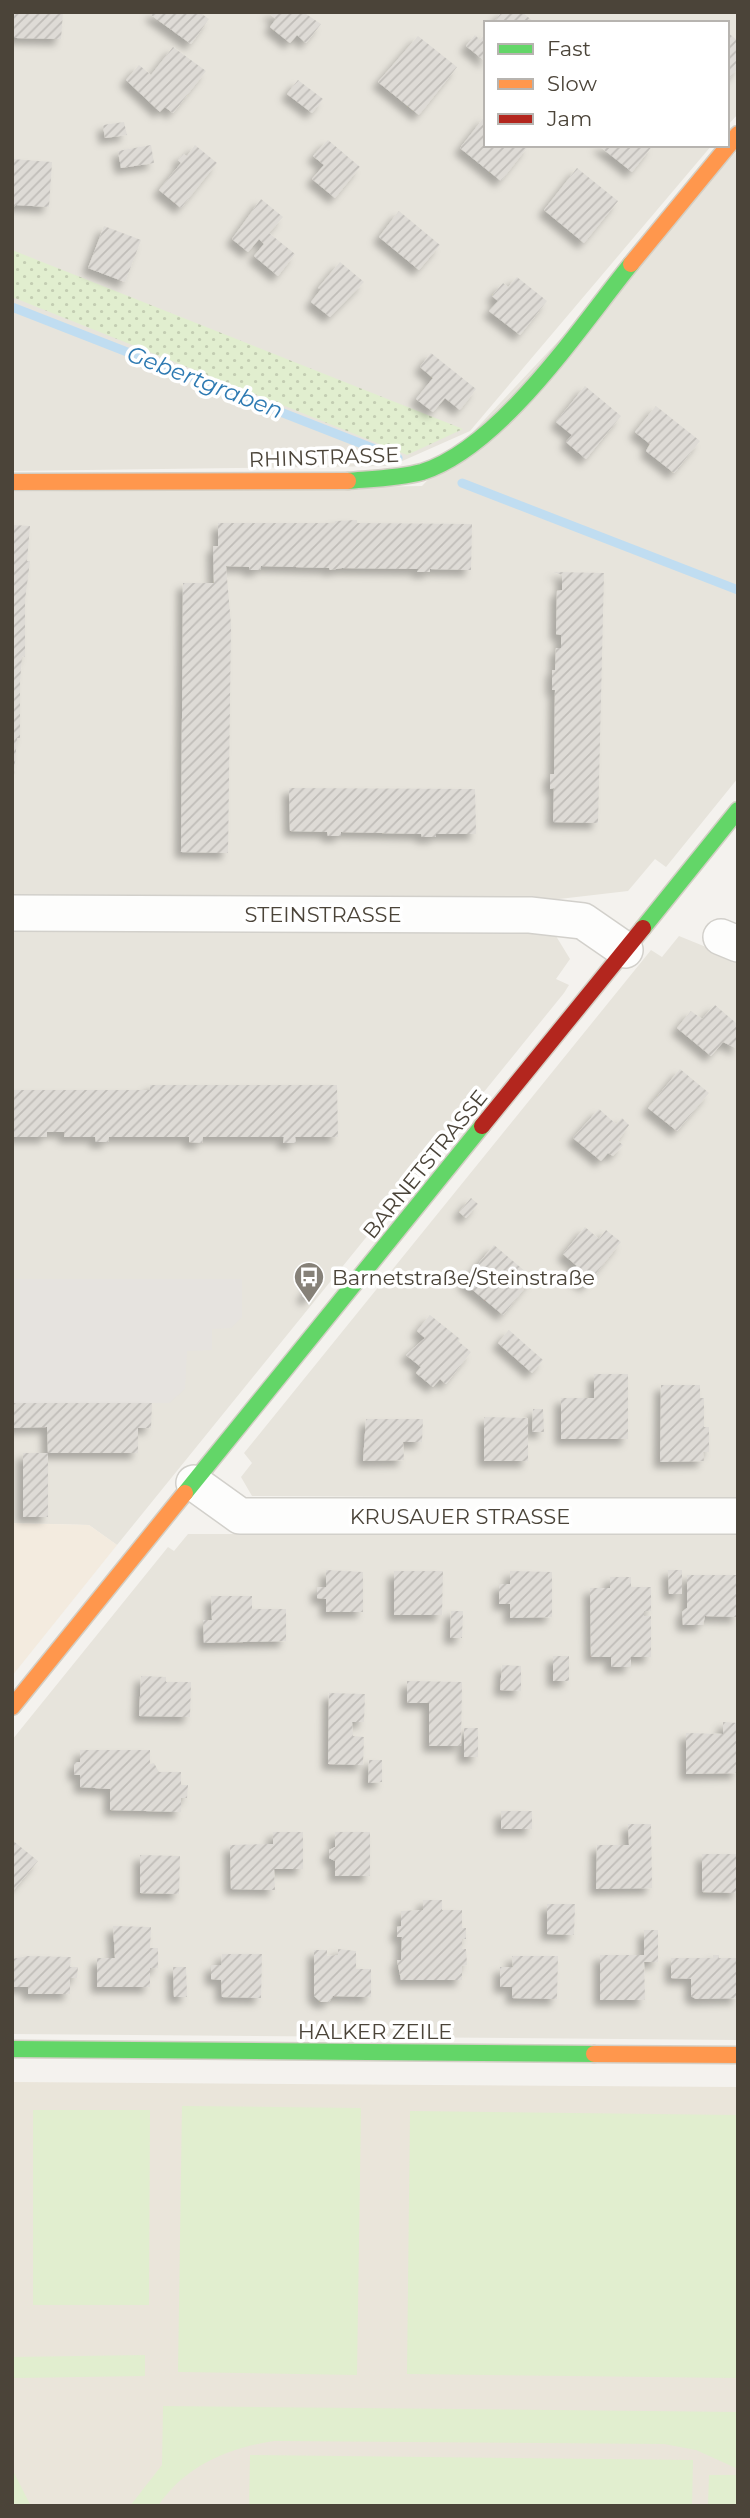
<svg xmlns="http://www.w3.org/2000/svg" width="750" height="2518" viewBox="0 0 750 2518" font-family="Montserrat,sans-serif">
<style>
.residential{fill:#e7e4dc}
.commercial{fill:#f3ebdf}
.education{fill:#eae5da}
.park{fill:url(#park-dots)}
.pitch{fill:#e1eecf}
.parking{fill:#e6e3df}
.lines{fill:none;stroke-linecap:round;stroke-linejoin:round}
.stream{stroke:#c0ddf1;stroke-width:9}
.building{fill:url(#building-hatch);filter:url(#shadow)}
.street-casing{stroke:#d2d0cb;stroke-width:38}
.fast-casing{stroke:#d3cfc5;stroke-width:19}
.slow-casing{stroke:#d3cfc5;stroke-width:19}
.jam-casing{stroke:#d3cfc5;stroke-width:19}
.street{stroke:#fdfdfc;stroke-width:35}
.fast{stroke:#63d668;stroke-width:16}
.slow{stroke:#ff974d;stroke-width:16}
.jam{stroke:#b3261e;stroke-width:16}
.labels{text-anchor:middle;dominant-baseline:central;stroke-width:7;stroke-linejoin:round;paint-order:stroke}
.street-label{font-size:21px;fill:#4b4439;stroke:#fff}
.poi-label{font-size:21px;fill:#4b4439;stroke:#fff;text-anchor:start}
.water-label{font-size:23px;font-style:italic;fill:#2e7ab2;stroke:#fff}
</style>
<defs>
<pattern id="park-dots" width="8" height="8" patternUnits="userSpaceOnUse" patternTransform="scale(1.75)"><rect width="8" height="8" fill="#e1eecf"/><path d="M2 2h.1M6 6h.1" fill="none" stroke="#c3cdb2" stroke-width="1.8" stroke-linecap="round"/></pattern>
<pattern id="building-hatch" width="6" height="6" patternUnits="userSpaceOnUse" patternTransform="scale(1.75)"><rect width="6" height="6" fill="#dedbd6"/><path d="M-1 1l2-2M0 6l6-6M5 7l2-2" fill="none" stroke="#c0bdb8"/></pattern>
<filter id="shadow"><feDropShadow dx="-6" dy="6" stdDeviation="3.5" flood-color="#0004"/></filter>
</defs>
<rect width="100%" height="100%" fill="#f4f2ee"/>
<!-- residential -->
<path class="residential" d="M12 12H738V114L727 126V23H486V145H712L470 431 391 466 12 471Z
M738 150V778L666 867 655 859 628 891 542 901 12 900V492L422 486Z
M12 926 533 927 556 936 570 959 556 979 569 985 564 993 117 1545 89 1525 12 1523Z
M679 936 738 960V1499L252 1496 241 1477 252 1463 244 1453 651 950 662 957Z
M738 1533V2040L12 2034V1740L168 1547 174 1551 188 1534Z"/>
<!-- commercial -->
<path class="commercial" d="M12 1523 89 1525 117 1545 12 1676Z"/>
<!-- education -->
<path class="education" d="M12 2082 738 2087V2506H12Z"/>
<!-- park -->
<path class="park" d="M12 250 463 429 407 455 12 297Z"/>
<!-- pitch -->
<path class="pitch" d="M182 2106 361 2108 357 2375 178 2372Z
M33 2110H150L149 2305H33Z
M410 2111 738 2115V2378L407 2374Z
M145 2355V2376L12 2378V2357Z
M163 2406 738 2412V2469L696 2450 664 2444 274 2441C228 2448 185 2466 158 2506H130L162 2465Z
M250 2455 693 2460 692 2506H249Z
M12 2469 31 2506H12Z
M709 2475H738V2506H708Z"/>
<!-- parking -->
<path class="parking" d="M12 1279H242V1317L231 1328 212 1329V1350L187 1351 185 1389 169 1403H12Z"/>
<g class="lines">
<!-- stream -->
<path class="stream" d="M12 307 398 458
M462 483 738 590"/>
</g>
<!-- building -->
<path class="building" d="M12 12H63L61 39 16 38 12 35Z
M153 12H199L209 19 191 44 151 15Z
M268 12H303L321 24 306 43 297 35 290 43 270 27 276 19Z
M502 12H522L535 23H493Z
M727 32 738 41V68L727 81Z
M486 33V62L466 46 475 35 480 40Z
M418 36 457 67 419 115 378 82Z
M173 47 206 71 173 113 165 107 160 112 126 80 139 65 151 75Z
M298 80 323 99 312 113 287 94Z
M486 115V145H529L501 181 460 148Z
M124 122 127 135 105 138 103 125Z
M328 140 360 167 335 198 312 179 324 165 313 156Z
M151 145 154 163 121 168 118 151Z
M195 145 217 163 181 208 159 190 181 163 178 160 183 154 187 156Z
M598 145H653L632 172Z
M12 159 52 162 49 207 16 205 12 208Z
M577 168 618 201 584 243 544 210Z
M261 199 283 217 269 233 295 254 278 276 254 256 264 244 259 239 248 252 232 239Z
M399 211 440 245 419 270 379 237Z
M104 226 141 240 125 282 88 268Z
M340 262 364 282 330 317 311 302 321 289 318 288Z
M517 277 547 301 520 335 489 311 498 301 492 296 503 283 508 287Z
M431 353 476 389 460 410 445 398 433 412 416 399 433 378 420 367Z
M585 386 621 416 586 459 566 442 572 435 556 422Z
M656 406 700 441 674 473 646 451 650 444 635 432Z
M357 520V523L472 524 471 570 430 569V572H417L419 569 342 568 330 570 329 568 261 566 260 570H249V567L226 566 231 625 228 853 181 852 183 583H214L213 546H218V523H335V521Z
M12 525 30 526 27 561H30L25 600V657L22 656 20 682V738H17L14 776Z
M553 572 604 573 598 823 553 822 554 788 550 789V774H554L555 690H552V670H555L556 648H561V635L556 634 557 591 562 590V575Z
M289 788 475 789 476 834H436V837H422L421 834 341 832V836H328L327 832 290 831Z
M715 1005 736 1023 738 1021V1049L723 1042 711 1056 677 1028 691 1011 702 1019Z
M680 1069 709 1093 677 1131 648 1108Z
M150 1085H337L338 1137H295L296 1143H283L284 1137H203L202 1143 189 1142V1137H109L108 1142H96L95 1137H64L65 1132H47V1137H12V1090H150Z
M599 1109 616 1124 622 1118 629 1125 618 1141 623 1145 613 1156 608 1153 601 1161 573 1138Z
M471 1198 478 1204 466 1218 459 1212Z
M585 1227 599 1239 606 1230 621 1242 586 1286 570 1273 577 1266 563 1254Z
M494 1245 533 1278 503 1315 463 1282Z
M313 1281 319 1286 308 1300 302 1296Z
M430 1315 460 1339 458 1341 471 1352 446 1384 440 1379 433 1387 416 1373 421 1367 406 1355 425 1338 417 1331Z
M509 1330 543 1360 532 1373 498 1343Z
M594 1374H628V1439H561V1398H594Z
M661 1385H700V1398H704V1427H709V1452H703L704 1461 660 1462Z
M12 1403H152L151 1428H138V1453H48V1517H23V1453H48L47 1427 12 1428Z
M533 1409H543L544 1432H532Z
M484 1417 528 1418V1461H484Z
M366 1419H423L422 1442H403L404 1460 363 1461Z
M326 1570 363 1572V1612H326V1599L317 1598V1587H326Z
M668 1570H682V1594H669Z
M394 1571H443L442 1615H394Z
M510 1571 552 1572V1617L510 1618V1604H499V1584H510Z
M687 1575H738V1617L705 1616 703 1625H683L682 1612 687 1608Z
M610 1577H631V1587H651V1611H644V1616H651V1657H631V1667H611V1657H591L590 1588H610Z
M211 1596H252V1609H286V1641L204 1643 203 1620H212Z
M451 1611H463L462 1638H450Z
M553 1656H569V1681H553Z
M502 1665 521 1666V1691L500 1690Z
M141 1676 166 1677V1682H191L190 1717 139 1716Z
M407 1681 462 1682 461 1746H429V1703H407Z
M329 1693 365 1694 364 1722H352L353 1736 364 1737 363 1765 328 1764Z
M723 1722 738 1723V1773L686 1774V1733L723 1734Z
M464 1728H478V1757H464Z
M80 1750H150V1764L154 1763 159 1772H181V1785H188L187 1798H181V1812L110 1810V1789L80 1787V1775H74V1762H80Z
M369 1760H382V1782L368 1783Z
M501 1811H532V1829H501Z
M628 1824H651L652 1888 596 1889 597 1845H629Z
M273 1832H303V1869H274L275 1890 231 1889 230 1845 273 1844Z
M335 1832H370V1876H335V1861L329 1858V1850L335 1847Z
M12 1840 38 1861 12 1892Z
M702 1854H738V1893L702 1892Z
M140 1855 180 1856 179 1894 140 1893Z
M423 1900H442V1910H462V1928H466V1939H462V1949H466L467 1965 462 1966V1980H401L397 1960H401L402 1937H397V1927L401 1926V1911L423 1910Z
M547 1904H575L574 1935 547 1934Z
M113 1926 151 1927 150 1948H158V1968H150V1987H97V1958H115Z
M644 1930H658V1962H644L645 2000H600V1955H644Z
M338 1949 356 1951V1969H371V1997L333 1996 329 2002H321L314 1996V1950H327V1956L338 1955Z
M222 1954H262L261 1998 222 1997 221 1980 211 1979V1965H221Z
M713 1955H719V1958H738V1998L696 1999 691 1996V1979L671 1978V1958H713Z
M28 1956 71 1957 70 1967H78L77 1978H70V1994H28V1987H12V1959Z
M512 1956H558L557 1999 512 1998V1987H500V1967H513Z
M173 1967H186L187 1997H174Z"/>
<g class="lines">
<!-- street casing -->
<g class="street-casing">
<path id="street" d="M12 913 530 915 583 921 625 950
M721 937 738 944
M194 1483 240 1516H738"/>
</g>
<!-- fast casing -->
<g class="fast-casing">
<path id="fast" d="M348 481C371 479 400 478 422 472 501 447 579 328 631 264
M643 928 738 810
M185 1493 482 1126
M12 2049 594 2054"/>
</g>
<!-- slow casing -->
<g class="slow-casing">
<path id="slow" d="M631 264 738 134
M12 482 348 481
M12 1707 185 1493
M594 2054 738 2055"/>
</g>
<!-- jam casing -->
<g class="jam-casing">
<path id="jam" d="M482 1126 643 928"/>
</g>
<!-- street -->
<use href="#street" class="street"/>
<!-- fast -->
<use href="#fast" class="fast"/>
<!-- slow -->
<use href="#slow" class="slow"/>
<!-- jam -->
<use href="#jam" class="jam"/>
</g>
<!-- icons -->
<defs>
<g id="bus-pin" transform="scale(1.575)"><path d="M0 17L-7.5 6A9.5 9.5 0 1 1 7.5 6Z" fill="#868178" stroke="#fff"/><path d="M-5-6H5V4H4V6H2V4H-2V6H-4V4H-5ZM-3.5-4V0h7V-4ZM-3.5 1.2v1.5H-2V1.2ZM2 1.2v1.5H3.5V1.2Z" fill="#fff"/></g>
</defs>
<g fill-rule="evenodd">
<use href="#bus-pin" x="309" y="1277"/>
</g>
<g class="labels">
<!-- street labels -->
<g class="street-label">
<text transform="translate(324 457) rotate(-2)">RHINSTRASSE</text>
<text x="323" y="914">STEINSTRASSE</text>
<text transform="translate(425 1164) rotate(-51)">BARNETSTRASSE</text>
<text x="460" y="1516">KRUSAUER STRASSE</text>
<text x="375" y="2031">HALKER ZEILE</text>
</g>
<!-- poi labels -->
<g class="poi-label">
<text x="332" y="1277">Barnetstraße/Steinstraße</text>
</g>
<!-- water labels -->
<g class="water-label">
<text transform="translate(205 382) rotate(21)">Gebertgraben</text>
</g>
</g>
<!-- border -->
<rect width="750" height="2518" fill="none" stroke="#4b4439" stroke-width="28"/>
<!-- legend -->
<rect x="484" y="21" width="245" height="126" fill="#ffffff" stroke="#b7b4b0" stroke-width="2"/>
<rect x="498" y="44" width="35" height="10" fill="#63d668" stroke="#b7b4b0" stroke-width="2"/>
<text x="547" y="56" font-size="21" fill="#4b4439">Fast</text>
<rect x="498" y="79" width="35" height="10" fill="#ff974d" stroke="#b7b4b0" stroke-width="2"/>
<text x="547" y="91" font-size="21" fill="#4b4439">Slow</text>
<rect x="498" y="114" width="35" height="10" fill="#b3261e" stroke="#b7b4b0" stroke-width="2"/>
<text x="547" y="126" font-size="21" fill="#4b4439">Jam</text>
</svg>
